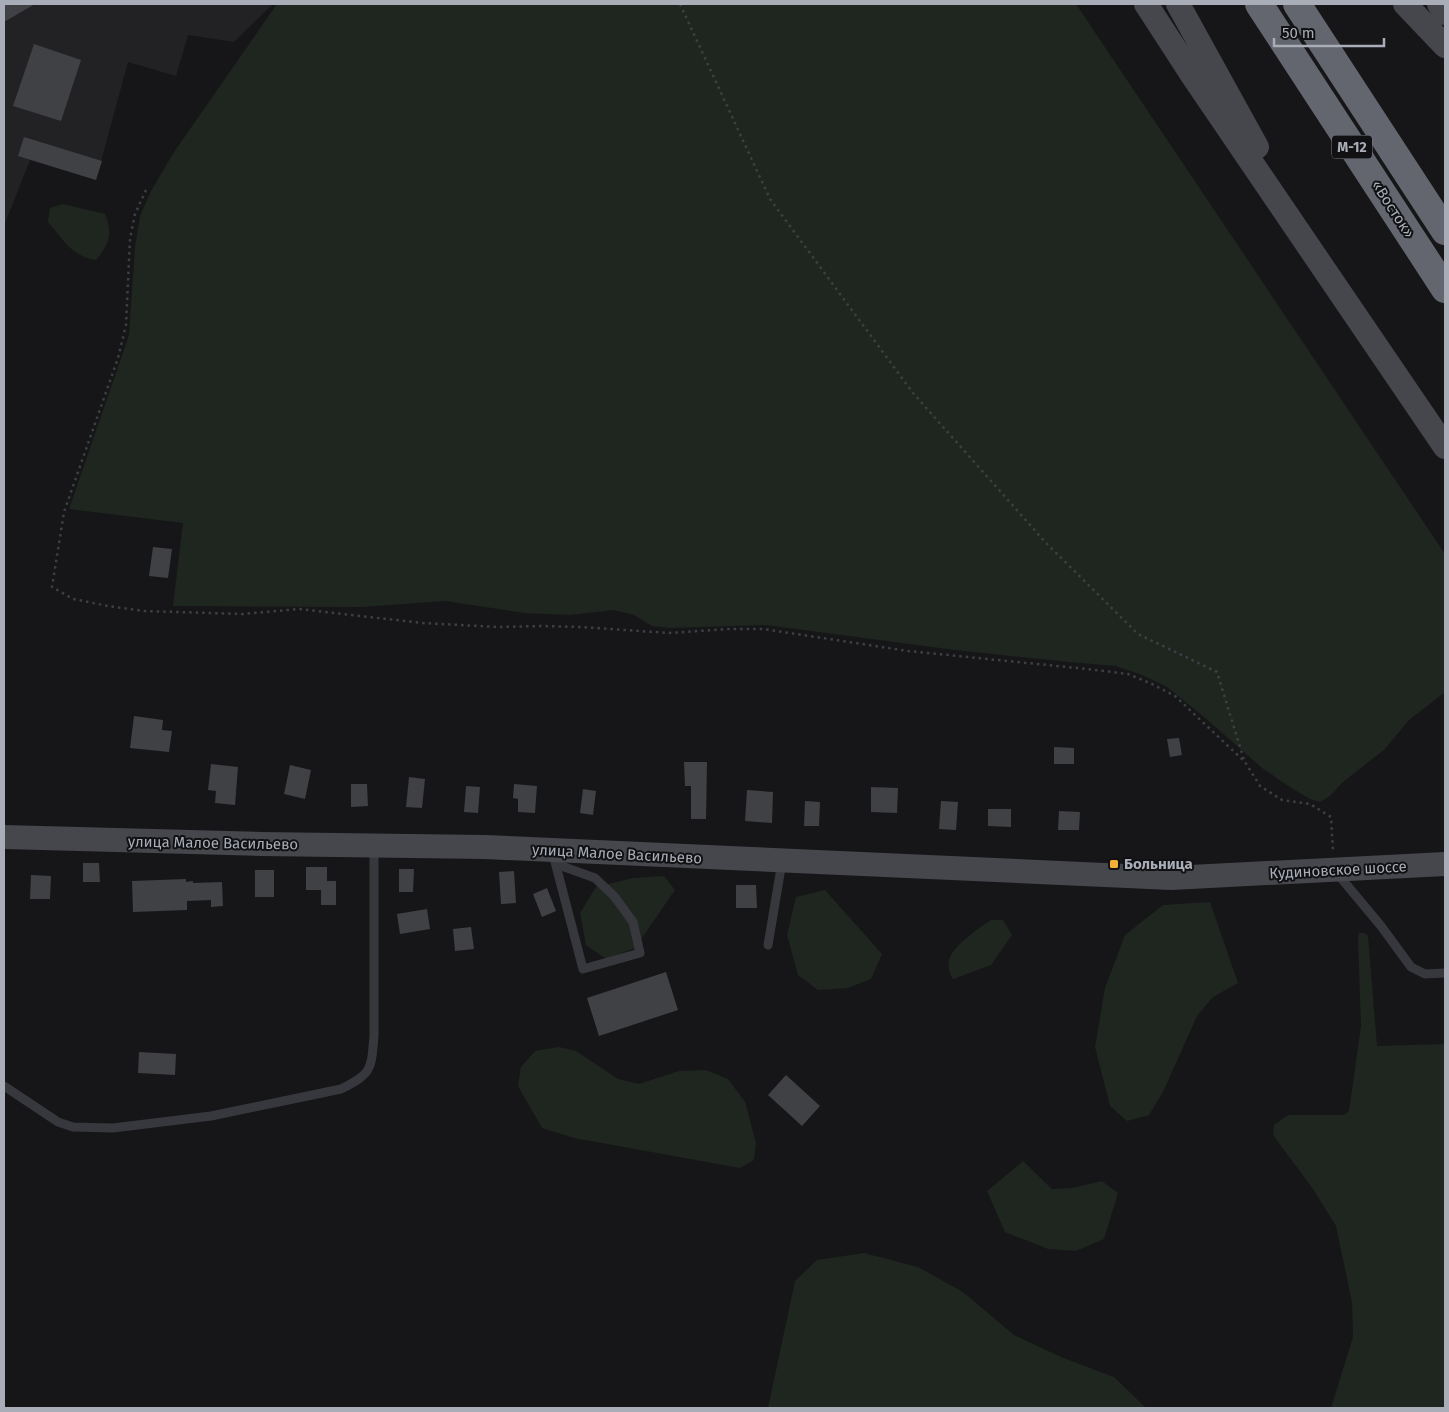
<svg xmlns="http://www.w3.org/2000/svg" width="1449" height="1412" viewBox="0 0 1449 1412" font-family="'Fira Sans',sans-serif">
<style>
.built{fill:#222225}
.green{fill:#1e261f}
.building{fill:#404145}
.lines{fill:none;stroke-linecap:round;stroke-linejoin:round}
.path{stroke:#3d3f44;stroke-width:2.5;stroke-dasharray:2.5 4;stroke-linecap:butt}
.lane{stroke:#37383d;stroke-width:9}
.secondary{stroke:#45474d;stroke-width:24}
.highway{stroke:#63666e;stroke-width:28}
.poi-dot{fill:#f2b134;stroke:#111113;stroke-width:2}
.labels{text-anchor:middle;dominant-baseline:central;stroke-width:4;stroke-linejoin:round;paint-order:stroke}
.shield{fill:#111113;stroke:#7b7e86;stroke-width:1}
.shield-label{font-size:14px;font-weight:bold;fill:#a8adb8}
.street-label{font-size:15px;fill:#a8adb8;stroke:#111113}
.poi-label{font-size:15px;font-weight:bold;fill:#a8adb8;stroke:#111113;text-anchor:start}
</style>
<rect width="100%" height="100%" fill="#161618"/>
<!-- built -->
<path class="built" d="M4 4H273L234 42 188 35 176 76 128 62 96 180 30 160 4 226Z"/>
<!-- green -->
<path class="green" d="M277 4H1076L1445 554V692L1409 720 1385 749 1343 782 1330 796 1320 802 1310 799 1288 786 1262 768 1204 717 1167 687 1142 675 1116 666 1069 662 955 650 766 625 671 628 652 626 634 615 614 610 570 615 524 613 445 601 362 607 173 606 183 523 69 509 129 335 135 247 140 216 151 191 174 152Z
M63 204 105 214C113 234 110 243 96 260 72 257 63 239 48 222L50 208Z
M664 876 675 890 635 948 606 959 586 945 580 913 596 887 633 878Z
M825 890 882 954 871 979 848 988 818 990 798 975 787 935 796 897Z
M1210 902 1238 983 1213 997 1197 1016 1164 1090 1149 1115 1127 1121 1110 1106 1095 1047 1105 988 1125 935 1163 905Z
M991 920H1003L1012 935 991 965 953 979C949 974 947 964 950 957 955 945 980 927 991 920Z
M1359 933H1364L1368 936 1377 1046 1445 1044V1408H1331L1353 1337 1352 1302 1336 1226 1313 1189 1273 1135 1274 1125 1288 1115H1344L1349 1111 1361 1026 1358 940Z
M559 1047 576 1051 618 1079 639 1084 679 1071 706 1070 728 1079 745 1102 756 1143 754 1160 740 1168 574 1138 542 1128 518 1086 521 1067 535 1051Z
M1023 1161 1052 1189 1072 1188 1102 1181 1118 1193 1104 1239 1076 1251 1048 1249 1005 1232 987 1191Z
M864 1253 918 1267 963 1292 1014 1335 1061 1357 1114 1377 1146 1408H768L795 1281 817 1260Z"/>
<!-- building -->
<path class="building" d="M4 4H35L4 22Z
M34 44 81 60 61 121 13 106Z
M24 137 102 161 96 180 18 156Z
M153 547 172 549 168 578 149 576Z
M134 716 163 720 162 730 172 731 169 752 130 748Z
M1179 738 1182 755 1170 757 1167 739Z
M1054 747 1074 748V764H1054Z
M684 762H707L706 819H691V786H685Z
M211 764 238 767 235 805 215 803 216 791 208 790Z
M290 765 311 770 305 799 284 794Z
M409 777 425 779 422 808 406 807Z
M351 784H367L368 806 351 807Z
M514 784 537 786 535 813 518 812V799L513 798Z
M466 786 480 787 478 813 464 812Z
M871 787 898 788 897 813 871 812Z
M583 789 596 791 593 815 580 813Z
M747 790 773 792 772 823 745 821Z
M805 801 820 802 819 826H804Z
M941 801 958 802 956 830 939 829Z
M988 809H1011V827L988 826Z
M1059 811 1080 812 1079 830H1058Z
M83 863H99L100 882H83Z
M306 867H327V881H336V905H321V890H306Z
M399 869H414L413 892H399Z
M255 870H274V897H255Z
M514 871 516 903 501 904 499 872Z
M31 875 51 876 50 899H30Z
M186 879V882L193 881V883L222 882 223 906 211 907V900L187 901V910L133 912 132 881Z
M736 885H756L757 908H736Z
M547 888 556 911 542 917 533 894Z
M427 909 430 929 400 934 397 914Z
M471 927 474 949 455 951 453 929Z
M666 972 678 1010 599 1036 587 998Z
M139 1052 176 1054 175 1075 138 1073Z
M786 1075 820 1106 802 1126 768 1095Z"/>
<g class="lines">
<!-- path -->
<path class="path" d="M680 4 770 199 913 393 1046 543 1138 634 1217 672 1244 760
M146 190 135 214 130 239 126 325 118 358 64 512 52 587 73 599 108 606 144 611 243 614 299 609 422 623 498 627 541 626 581 627 669 633 729 629H763L908 651 1087 669 1128 674 1152 684 1175 696 1245 762 1260 786 1282 800 1310 804 1331 817 1333 851"/>
<!-- lane -->
<path class="lane" d="M553 850 554 858 583 969 640 953 633 922 614 896 595 878 556 864
M1336 872 1381 926 1411 967 1425 974 1445 973
M768 945 782 862
M4 1086 58 1122 73 1127 113 1128 211 1116 341 1089C373 1073 371 1069 374 1036V846"/>
<!-- secondary -->
<path class="secondary" d="M1146 4 1192 75 1445 447
M1178 4 1257 147
M1405 4 1445 46
M1439 4 1445 13
M4 837 261 844 485 847 1171 878 1445 864"/>
<!-- highway -->
<path class="highway" d="M1259 4 1445 289
M1297 4 1445 231"/>
</g>
<!-- markers -->
<rect class="poi-dot" x="1109" y="859" width="10" height="10" rx="2.5"/>
<g class="labels">
<!-- shield labels -->
<rect class="shield" x="1332" y="135.5" width="40" height="23" rx="4"/>
<g class="shield-label">
<text x="1352" y="147">М-12</text>
</g>
<!-- street labels -->
<g class="street-label">
<text transform="translate(1393 209) rotate(57)">«Восток»</text>
<text transform="translate(213 843) rotate(1)">улица Малое Васильево</text>
<text transform="translate(617 854) rotate(3)">улица Малое Васильево</text>
<text transform="translate(1338 870) rotate(-3)">Кудиновское шоссе</text>
</g>
<!-- poi labels -->
<g class="poi-label">
<text x="1124" y="864">Больница</text>
</g>
</g>
<!-- border -->
<rect width="1449" height="1412" fill="none" stroke="#a8adb8" stroke-width="10"/>
<!-- scale -->
<path d="M1274 38v8h110v-8" fill="none" stroke="#a8adb8" stroke-width="2.5"/>
<text x="1282" y="38" font-size="15" fill="#a8adb8" stroke="#111113" stroke-width="4" paint-order="stroke">50 m</text>
</svg>
